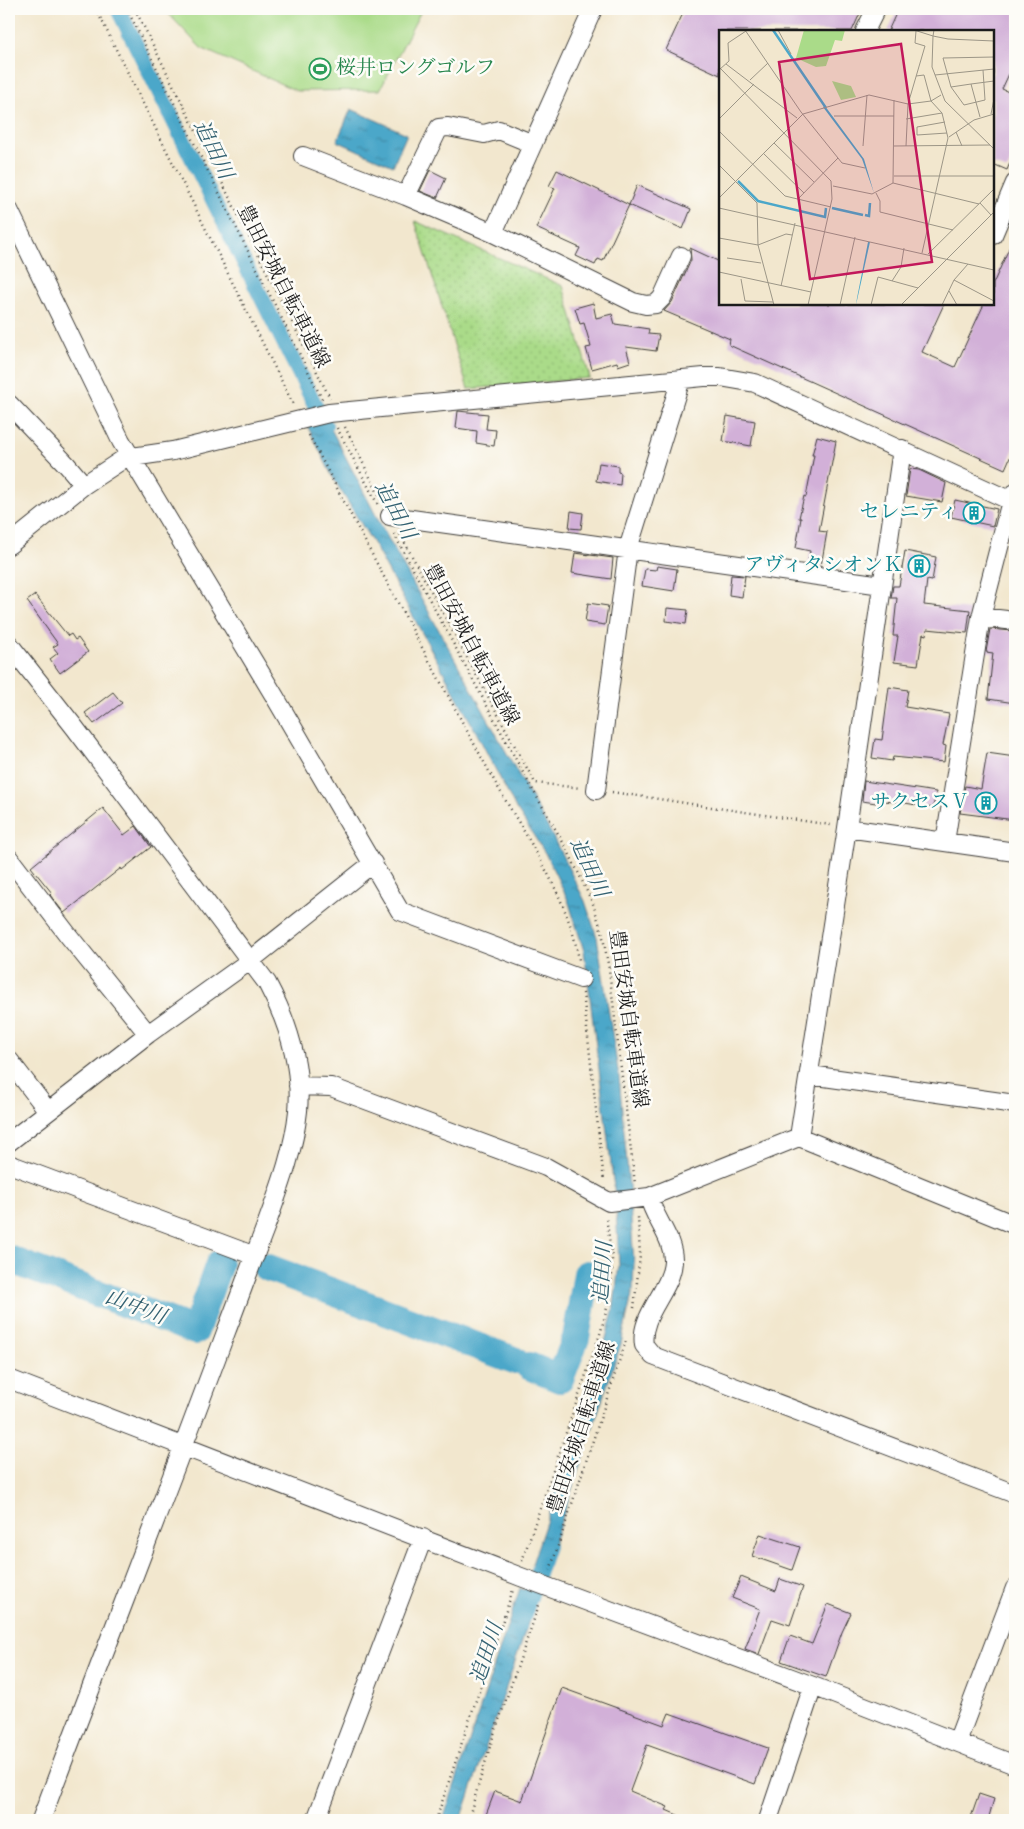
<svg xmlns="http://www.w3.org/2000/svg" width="1024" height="1829" viewBox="0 0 1024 1829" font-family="'Sorts Mill Goudy','Noto Serif JP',serif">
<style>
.green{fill:url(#green-dots);stroke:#637c52}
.pitch{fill:#aadb89;stroke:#637c52}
.water{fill:url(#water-ripples);stroke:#346272}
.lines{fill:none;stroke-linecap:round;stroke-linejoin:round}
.canal{stroke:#4ba7c9;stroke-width:16}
.river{stroke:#4ba7c9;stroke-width:28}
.building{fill:#d2b0d8}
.minor-casing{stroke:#3c3a37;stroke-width:20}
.path{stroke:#3c3a37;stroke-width:2.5;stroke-dasharray:1 4;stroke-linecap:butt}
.minor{stroke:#fff;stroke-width:18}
.labels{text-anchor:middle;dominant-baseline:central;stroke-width:5;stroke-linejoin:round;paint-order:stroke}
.leisure-label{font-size:20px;fill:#27864d;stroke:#fdfcf7;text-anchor:start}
.street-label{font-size:20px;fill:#1c1c1c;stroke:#fdfcf7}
.culture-label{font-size:20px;fill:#0d838f;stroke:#fdfcf7;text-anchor:end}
.water-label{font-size:21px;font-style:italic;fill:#346272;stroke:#fdfcf7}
.inset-river{fill:none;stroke:#4ba7c9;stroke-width:2.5}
.inset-road{fill:none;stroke:#9c9687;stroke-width:1}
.view{fill:#c2185b;fill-opacity:0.15;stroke:#c2185b;stroke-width:2.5}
.inset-edge{fill:none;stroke:#1c1c1c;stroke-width:2.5}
</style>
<defs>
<pattern id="green-dots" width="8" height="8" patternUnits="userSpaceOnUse" patternTransform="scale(1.25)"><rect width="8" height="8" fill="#aadb89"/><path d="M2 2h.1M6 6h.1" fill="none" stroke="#92bb76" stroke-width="1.8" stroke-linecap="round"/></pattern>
<pattern id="water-ripples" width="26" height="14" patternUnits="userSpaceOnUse" patternTransform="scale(1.25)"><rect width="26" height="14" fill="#4ba7c9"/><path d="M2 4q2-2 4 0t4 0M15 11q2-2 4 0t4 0" fill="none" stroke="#3e87a2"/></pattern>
</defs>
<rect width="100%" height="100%" fill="#fdfcf7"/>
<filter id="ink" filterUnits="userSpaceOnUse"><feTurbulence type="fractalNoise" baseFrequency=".02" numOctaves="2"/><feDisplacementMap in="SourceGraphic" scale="10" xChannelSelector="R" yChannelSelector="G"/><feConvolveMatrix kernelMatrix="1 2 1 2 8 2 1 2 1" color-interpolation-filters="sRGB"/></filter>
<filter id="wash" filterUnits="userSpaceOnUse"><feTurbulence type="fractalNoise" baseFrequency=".0096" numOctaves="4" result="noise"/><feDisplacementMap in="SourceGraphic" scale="20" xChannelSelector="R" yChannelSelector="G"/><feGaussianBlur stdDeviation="1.12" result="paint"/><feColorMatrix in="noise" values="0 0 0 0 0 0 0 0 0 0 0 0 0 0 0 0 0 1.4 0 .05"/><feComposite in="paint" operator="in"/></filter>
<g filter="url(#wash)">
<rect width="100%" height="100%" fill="#f2e7ce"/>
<!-- green -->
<path class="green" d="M415 221 563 286 590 378 468 389Z"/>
<!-- pitch -->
<path class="pitch" d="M164 9H422L380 90 297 91 201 48Z"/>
<!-- water -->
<path class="water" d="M351 109 407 134 393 166 337 141Z
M327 421 382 527 551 833 585 901 597 937 619 1077 630 1196H615L584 951 568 900 545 853 515 807 475 730 374 545 332 476 307 425Z
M630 1205 634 1263 633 1290 621 1344 545 1569 532 1564 599 1364 613 1312 619 1265 616 1208Z
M520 1588 537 1597 461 1820H443Z"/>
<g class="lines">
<!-- canal -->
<path class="canal" d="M118 9 325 425
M524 1615 547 1546"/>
<!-- river -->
<path class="river" d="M9 1259 195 1331 219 1264
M266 1267 514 1360
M529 1366 560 1379 576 1338 587 1274"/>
</g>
<g id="blocks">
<!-- building -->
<path class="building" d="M685 9H862L852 31H720V75L666 50Z
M898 9H1015V61L1002 89 1015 95V151L1007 170 993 164V31H888Z
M430 170 446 178 437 198 420 191Z
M557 170 629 205 637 185 691 209 683 229 629 205 603 261 598 259 595 265 576 256 580 248 536 228 555 188 549 186Z
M1015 235V446L1005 469 729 345 730 339 664 311 672 302 691 260 690 248 720 262V304H944L922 352 955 367 984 304H993V284Z
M593 303 596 318 612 314 615 324 649 329 648 334 659 335 656 351 626 347 630 362 618 366 617 362 592 369 586 348 591 347 584 323 580 324 575 308Z
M458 411 488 414 486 429 496 430 494 446 476 443 477 431 456 428Z
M727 416 755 421 751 446 723 441Z
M817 436 836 441 819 531 827 532 821 566 808 564 810 551 796 548 801 518H799L804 496 806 497 814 455H812Z
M599 463 618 466V472L621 473 620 485 596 481Z
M910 469 919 470 946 483 942 502 906 496Z
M955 500 997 509 993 526 951 517Z
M571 511 583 513 581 529 569 528Z
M905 551 936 557 932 581 927 580 924 605 970 610 967 633 927 629 926 635 923 634 918 665 894 662 898 636H893L897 598H891L893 586H899Z
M575 553 613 558 611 579 572 573Z
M657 566 677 569 674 591 642 586 645 569 656 570Z
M731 575 745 576 742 597 729 595Z
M35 595 68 636 71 634 75 640 78 638 88 652 60 673 50 659 58 653 53 647 58 644 27 601Z
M588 603 608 606 605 625 585 622Z
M667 608 688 610 686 624 666 621Z
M990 629 1013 631 1015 647V703L988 699 993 653 986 652Z
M889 687 908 690 905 707 949 714 943 745 946 746 944 762 893 757 892 761 872 758 875 739 882 740Z
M113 692 122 703 94 724 85 713Z
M987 753 1015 757V820L960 813 965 786 981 789Z
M864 781 936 792 933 808 905 803 884 801 883 804 862 801Z
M103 808 124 835 136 826 151 847 122 870 121 868 64 913 50 895 52 893 31 867Z
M760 1534 800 1547 792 1570 752 1556Z
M741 1577 776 1591 780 1579 803 1587 790 1625 772 1619 759 1654 745 1649 760 1609 732 1598Z
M828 1604 851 1613 842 1632 826 1677 781 1661 790 1636 812 1644Z
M562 1688 664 1725 669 1713 768 1748 755 1784 647 1745 630 1791 668 1807 666 1810 689 1820H484L495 1791 522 1801Z
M979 1794 994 1799 988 1820H970Z"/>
</g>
</g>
<g filter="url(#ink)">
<use href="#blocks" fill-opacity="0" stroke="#3c3a37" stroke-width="1"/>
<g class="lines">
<!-- minor casing -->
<g class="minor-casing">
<path id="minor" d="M865 31 876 9
M303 156 406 196 493 233 633 302 646 305 656 304 662 298 681 256
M406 196 439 128 448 127 484 134 499 130 533 144
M9 210 121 441 275 697 400 911 581 979
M493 233 593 9
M993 235 1015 183
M9 404 67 465 84 485
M390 516 882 585
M9 545 84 485 122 460 132 457 173 451 329 413 704 377H720L755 383 1011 501H1015
M981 617 1015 621
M9 644 75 728 267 983C288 1022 302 1066 298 1111 294 1150 280 1187 267 1223 253 1259 240 1296 226 1332 166 1495 102 1657 41 1820
M596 790 628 549 681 379
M847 828 1015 852
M945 842 981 617 1011 501 1015 493
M9 858 68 935 148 1034
M9 1060 48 1111
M810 1075 1015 1104
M298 1086 331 1087 546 1167 609 1202 649 1197 799 1137 1015 1225
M799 1137 847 828 902 449
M9 1142 148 1034 251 960 373 863
M9 1164 255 1256
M649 1197C654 1219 674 1238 673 1262 671 1291 639 1315 644 1345L653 1356 1015 1494
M9 1379 521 1577 813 1686 1015 1765
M957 1742 1015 1588
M316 1820 423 1538
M768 1820 813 1686"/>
</g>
<!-- path -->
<path class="path" d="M96 9 294 406
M127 9 322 399
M135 9 330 398
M345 427 383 503
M337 428 378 505
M309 435C368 548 429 661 490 773 522 832 568 893 579 960
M394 534 526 778 568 851 593 904 602 932 609 969 635 1184
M400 534 535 783 581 788
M612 792 831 825
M583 993 604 1181
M634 1308 640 1256 638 1217
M522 1561 601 1331 608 1304 612 1276V1257L606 1217
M550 1570 626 1341
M436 1820 513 1590
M468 1820 492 1740 540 1602"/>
<!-- minor -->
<use href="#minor" class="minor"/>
</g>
</g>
<!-- icons -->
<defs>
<g id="stadium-ring" transform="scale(1.125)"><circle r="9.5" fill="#fdfcf7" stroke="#2e9e5b" stroke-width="1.5"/><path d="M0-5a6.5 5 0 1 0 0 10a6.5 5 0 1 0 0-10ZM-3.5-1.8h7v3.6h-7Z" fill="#2e9e5b"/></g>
<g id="building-ring" transform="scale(1.125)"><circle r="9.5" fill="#fdfcf7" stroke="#0f9aa8" stroke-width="1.5"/><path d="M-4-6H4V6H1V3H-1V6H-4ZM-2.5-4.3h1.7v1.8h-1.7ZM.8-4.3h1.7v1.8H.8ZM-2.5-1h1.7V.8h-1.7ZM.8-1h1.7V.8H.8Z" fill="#0f9aa8"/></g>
</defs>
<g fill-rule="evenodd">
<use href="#stadium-ring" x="320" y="69"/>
<use href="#building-ring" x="974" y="513"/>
<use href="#building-ring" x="919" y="566"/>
<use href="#building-ring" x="986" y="803"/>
</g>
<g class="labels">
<!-- leisure labels -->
<g class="leisure-label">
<text x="336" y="69">桜井ロングゴルフ</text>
</g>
<!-- street labels -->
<g class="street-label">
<text transform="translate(282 287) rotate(63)">豊田安城自転車道線</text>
<text transform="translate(470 645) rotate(62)">豊田安城自転車道線</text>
<text transform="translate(627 1019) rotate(82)">豊田安城自転車道線</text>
<text transform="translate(583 1428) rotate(-72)">豊田安城自転車道線</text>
</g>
<!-- culture labels -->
<g class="culture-label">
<text x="958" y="513">セレニティ</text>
<text x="903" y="566">アヴィタシオンＫ</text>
<text x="970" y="803">サクセスⅤ</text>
</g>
<!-- water labels -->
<g class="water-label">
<text transform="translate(212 150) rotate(64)">追田川</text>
<text transform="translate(394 511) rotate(62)">追田川</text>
<text transform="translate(588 868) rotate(65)">追田川</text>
<text transform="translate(604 1273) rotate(-86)">追田川</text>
<text transform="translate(135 1308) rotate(21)">山中川</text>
<text transform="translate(488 1654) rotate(-72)">追田川</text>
</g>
</g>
<!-- overview -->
<g transform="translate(719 30)">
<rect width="275" height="275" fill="#f2e7ce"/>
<path d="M113 51 132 56 137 67 122 70Z" fill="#aadb89"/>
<path d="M85 0H126L123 11 116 10 107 36 97 37 77 28Z" fill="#aadb89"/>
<path d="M106 76 145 129 155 163 143 129 104 77ZM149 212H151L137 275 138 268Z" fill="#4ba7c9"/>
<path class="inset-river" d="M54 0 107 78M19 151 39 171 106 187 107 178M113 178 144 185M146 185 150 186 151 173"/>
<path class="inset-road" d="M26 0 82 82 123 133 146 138M59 0 72 24M195 0 214 6 213 37 226 71 275 119M215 0 214 6 229 9 275 11M7 34 78 88M0 37 112 151 113 169 89 275M0 40 10 31 9 13 27 1M264 40 266 70 245 75 232 57 224 28 275 27M216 45 275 39M197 46 205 45 212 71 223 83 229 108 203 223M31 50 49 33M232 57 252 54M272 84 275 69M115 86H175M261 87 252 54 275 51M0 89 35 54M187 89 223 83M226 92 198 97V105L228 103M0 101 66 166 112 177M237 102 243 116M230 107 255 90 275 84M55 113 95 152M144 116 148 65M175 116 271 115M187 116 189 74 206 16 196 13 197 1M44 123 85 163M0 135 38 173 39 215 55 275M175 146H275M174 153 175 70M114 156 153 164 174 153 260 174M157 163 161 171V182L234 200M0 168 84 84 150 65 189 74 212 71 222 65M79 169 119 128M261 173 272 185M0 178 275 240M0 208 39 215 67 204 73 205M209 224 275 159M8 228 42 233M0 242 92 262M22 249 26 271 54 272M235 250 275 271M173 251 182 237 185 218M62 256 76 193M230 261 238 275M121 275 136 207M152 275 159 247 199 258M182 275 275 182M223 275 235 250 249 234"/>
<path class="view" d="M182 14 213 232 91 249 60 32Z"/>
<rect width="275" height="275" class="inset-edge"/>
</g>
<!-- margin -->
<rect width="1024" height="1829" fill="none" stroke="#fdfcf7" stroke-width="30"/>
</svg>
